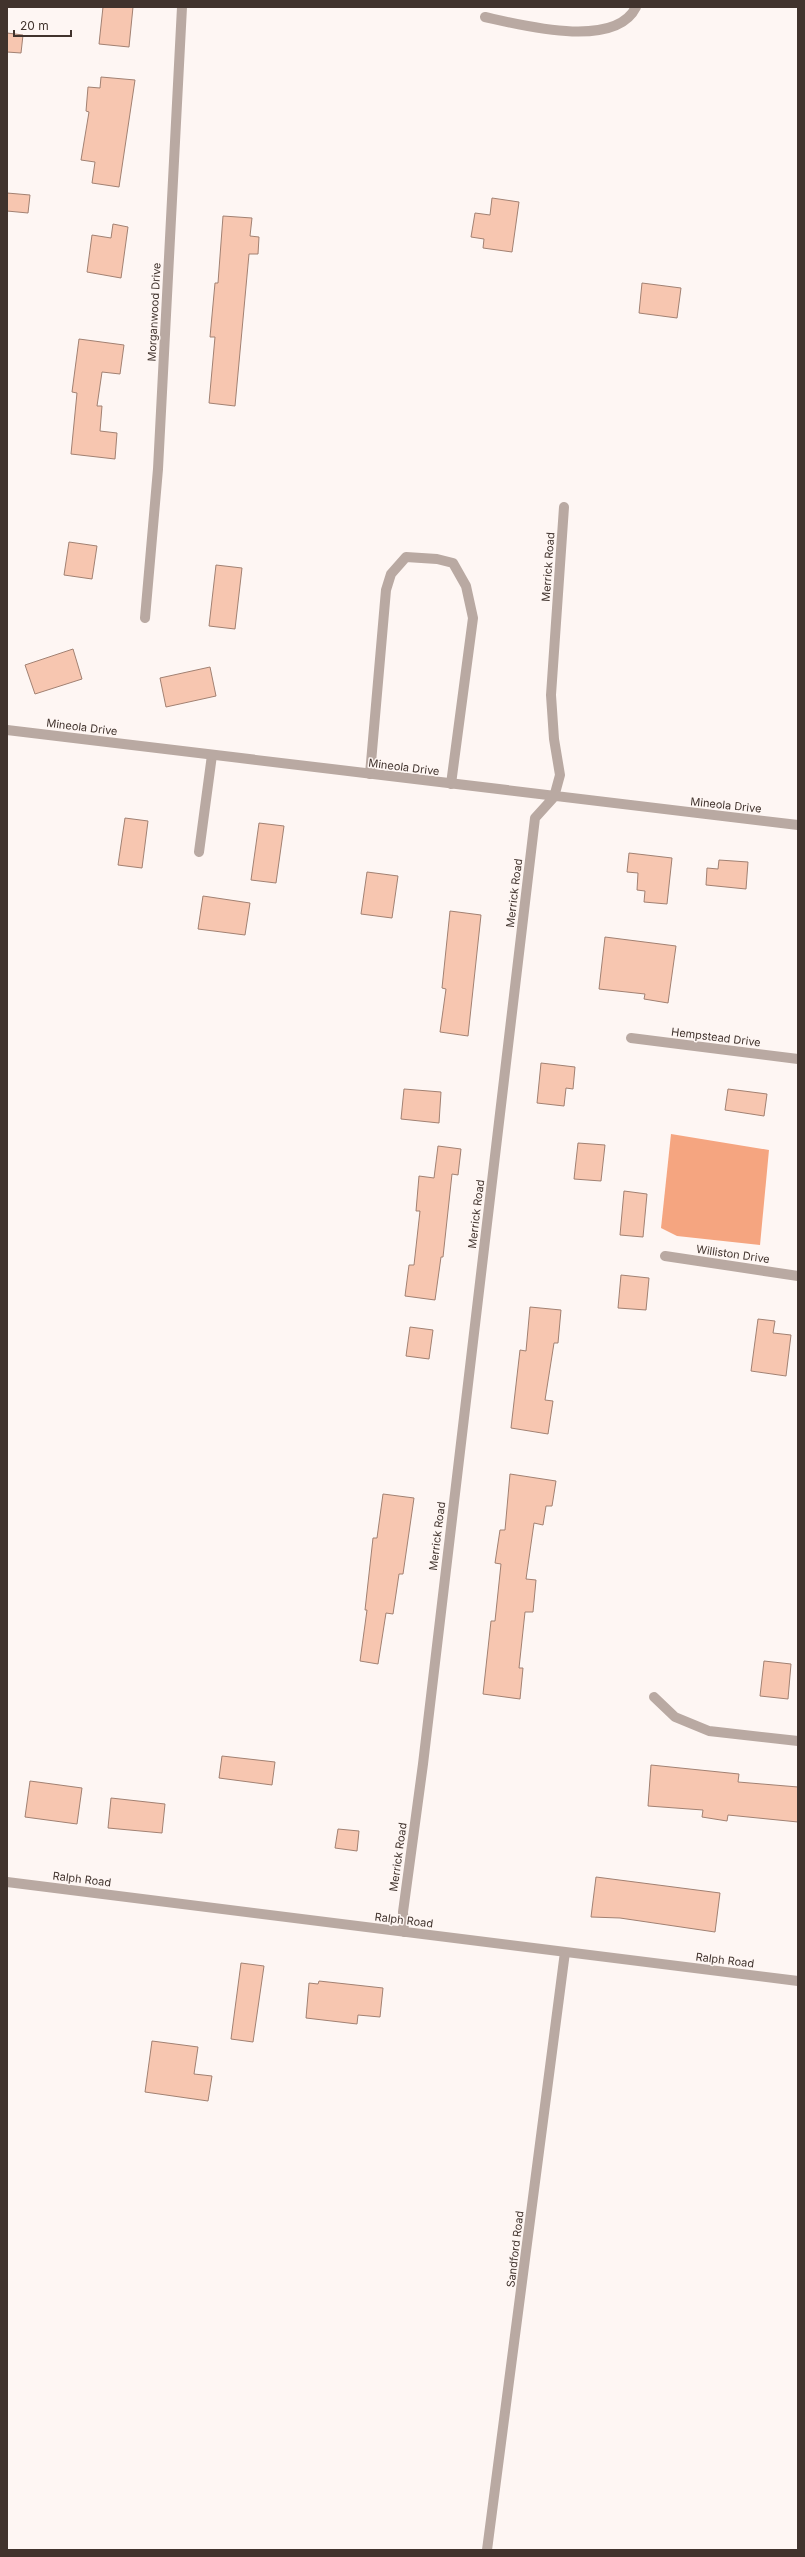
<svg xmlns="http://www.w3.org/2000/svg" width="805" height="2557" viewBox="0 0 805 2557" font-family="Inter,sans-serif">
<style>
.water{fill:#f5a580}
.building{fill:#f7c6b0;stroke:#a28172}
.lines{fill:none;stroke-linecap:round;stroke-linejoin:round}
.lane{stroke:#b9a9a2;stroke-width:10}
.street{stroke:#b9a9a2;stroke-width:10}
.labels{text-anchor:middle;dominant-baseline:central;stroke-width:3;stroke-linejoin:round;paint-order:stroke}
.street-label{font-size:11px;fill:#41332d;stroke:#fef6f3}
</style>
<rect width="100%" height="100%" fill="#fef6f3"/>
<!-- water -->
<path class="water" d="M671 1134 769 1150 760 1245 677 1236 661 1228Z"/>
<!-- building -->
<path class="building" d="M103 7H133L129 47 99 44Z
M7 33 23 35 21 53 7 52Z
M101 77 135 80 119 187 92 183 95 162 81 160 89 112 86 111 88 87 100 88Z
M7 193 30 195 28 213 7 211Z
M492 198 519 202 512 252 483 248 484 239 471 237 475 213 490 215Z
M223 216 252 218 250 236 259 237 258 254H249L235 406 209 403 215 337H210L215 283H218Z
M113 224 128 227 121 278 87 272 92 235 111 238Z
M642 283 681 288 677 318 639 313Z
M79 339 124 345 120 374 102 372 97 406H102L100 431 117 433 115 459 71 454 77 393 72 392Z
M69 542 97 546 92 579 64 575Z
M216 565 242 568 235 629 209 626Z
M73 649 82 679 35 694 25 665Z
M210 667 216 696 166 707 160 678Z
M125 818 148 821 142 868 118 865Z
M259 823 284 826 276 883 251 880Z
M629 853 672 858 667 904 644 902 645 891 637 890 638 873 627 872Z
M719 860 748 862 746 889 706 885 707 868 718 869Z
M367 872 398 876 392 918 361 914Z
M203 896 250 903 245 935 198 929Z
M450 911 481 915 468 1036 440 1032 446 989 442 988Z
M605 937 676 946 668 1003 644 999 645 994 599 989Z
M541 1063 575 1067 573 1089 566 1088 564 1106 537 1103Z
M404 1089 441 1092 439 1123 401 1119Z
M728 1089 767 1094 764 1116 725 1110Z
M578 1143 605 1145 601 1181 574 1179Z
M438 1146 461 1149 458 1175 452 1174 443 1257H441L435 1300 405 1296 409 1265H414L420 1211H416L419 1176 434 1178Z
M624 1191 647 1194 643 1237 620 1235Z
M621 1275 649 1278 646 1310 618 1308Z
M530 1307 561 1310 558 1343H554L545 1400 553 1401 548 1434 511 1428 520 1350 526 1351Z
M758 1319 775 1321 773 1333 791 1335 786 1376 751 1371Z
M410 1327 433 1330 429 1359 406 1356Z
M510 1474 556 1481 552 1506H546L543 1525 534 1523 526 1579 536 1580 533 1612H525L519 1668H523L520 1699 483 1694 491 1621H495L501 1564 495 1563 500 1530H505Z
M383 1494 414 1498 403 1574H399L393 1614 386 1613 378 1664 360 1661 367 1610H365L373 1538H377Z
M764 1661 791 1664 788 1699 760 1696Z
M222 1756 275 1762 272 1785 219 1778Z
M651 1765 739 1774 738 1782 798 1787V1822L728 1815 727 1821 702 1817 703 1810 648 1806Z
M30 1781 82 1788 77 1824 25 1817Z
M111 1798 165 1804 162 1833 108 1828Z
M338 1829 359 1831 357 1851 335 1848Z
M596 1877 720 1893 715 1932 620 1918 591 1917Z
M241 1963 264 1966 253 2042 231 2039Z
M319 1981 383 1988 380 2017 358 2015 357 2024 306 2018 309 1983 318 1984Z
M152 2041 198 2047 194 2074 212 2076 208 2101 145 2092Z"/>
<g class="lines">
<!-- lane -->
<path class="lane" d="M370 774 386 590 391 574 406 557 437 559 453 563 466 586 473 618 451 784
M199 852 212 755"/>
<!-- street -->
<path class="street" d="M485 17C521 25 615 50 636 7
M145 618 158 469 182 7
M7 730 798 825
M631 1038 798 1059
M665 1256 798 1276
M654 1697 675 1717 709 1731 798 1741
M7 1882 798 1981
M404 1932 403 1912 423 1764 535 818 554 797 560 775 554 739 551 695 564 507
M487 2550 565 1952"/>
</g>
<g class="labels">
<!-- street labels -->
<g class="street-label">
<text transform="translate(154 312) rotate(-87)">Morganwood Drive</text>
<text transform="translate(548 567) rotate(-86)">Merrick Road</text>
<text transform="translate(82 727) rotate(7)">Mineola Drive</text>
<text transform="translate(404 767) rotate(7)">Mineola Drive</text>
<text transform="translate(726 805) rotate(6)">Mineola Drive</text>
<text transform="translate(514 893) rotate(-83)">Merrick Road</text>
<text transform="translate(716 1037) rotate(7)">Hempstead Drive</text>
<text transform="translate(476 1214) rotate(-83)">Merrick Road</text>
<text transform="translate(733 1254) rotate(8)">Williston Drive</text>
<text transform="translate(437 1536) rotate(-83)">Merrick Road</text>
<text transform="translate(398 1857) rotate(-82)">Merrick Road</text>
<text transform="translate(82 1879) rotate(7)">Ralph Road</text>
<text transform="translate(404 1920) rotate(7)">Ralph Road</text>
<text transform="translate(725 1960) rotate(7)">Ralph Road</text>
<text transform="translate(515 2249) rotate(-83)">Sandford Road</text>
</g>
</g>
<!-- border -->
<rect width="805" height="2557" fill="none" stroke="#41332d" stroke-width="16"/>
<!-- scale -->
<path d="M14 30v6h57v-6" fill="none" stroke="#41332d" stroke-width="2"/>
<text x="20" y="30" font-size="12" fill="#41332d" stroke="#fef6f3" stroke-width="3" paint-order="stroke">20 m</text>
</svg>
